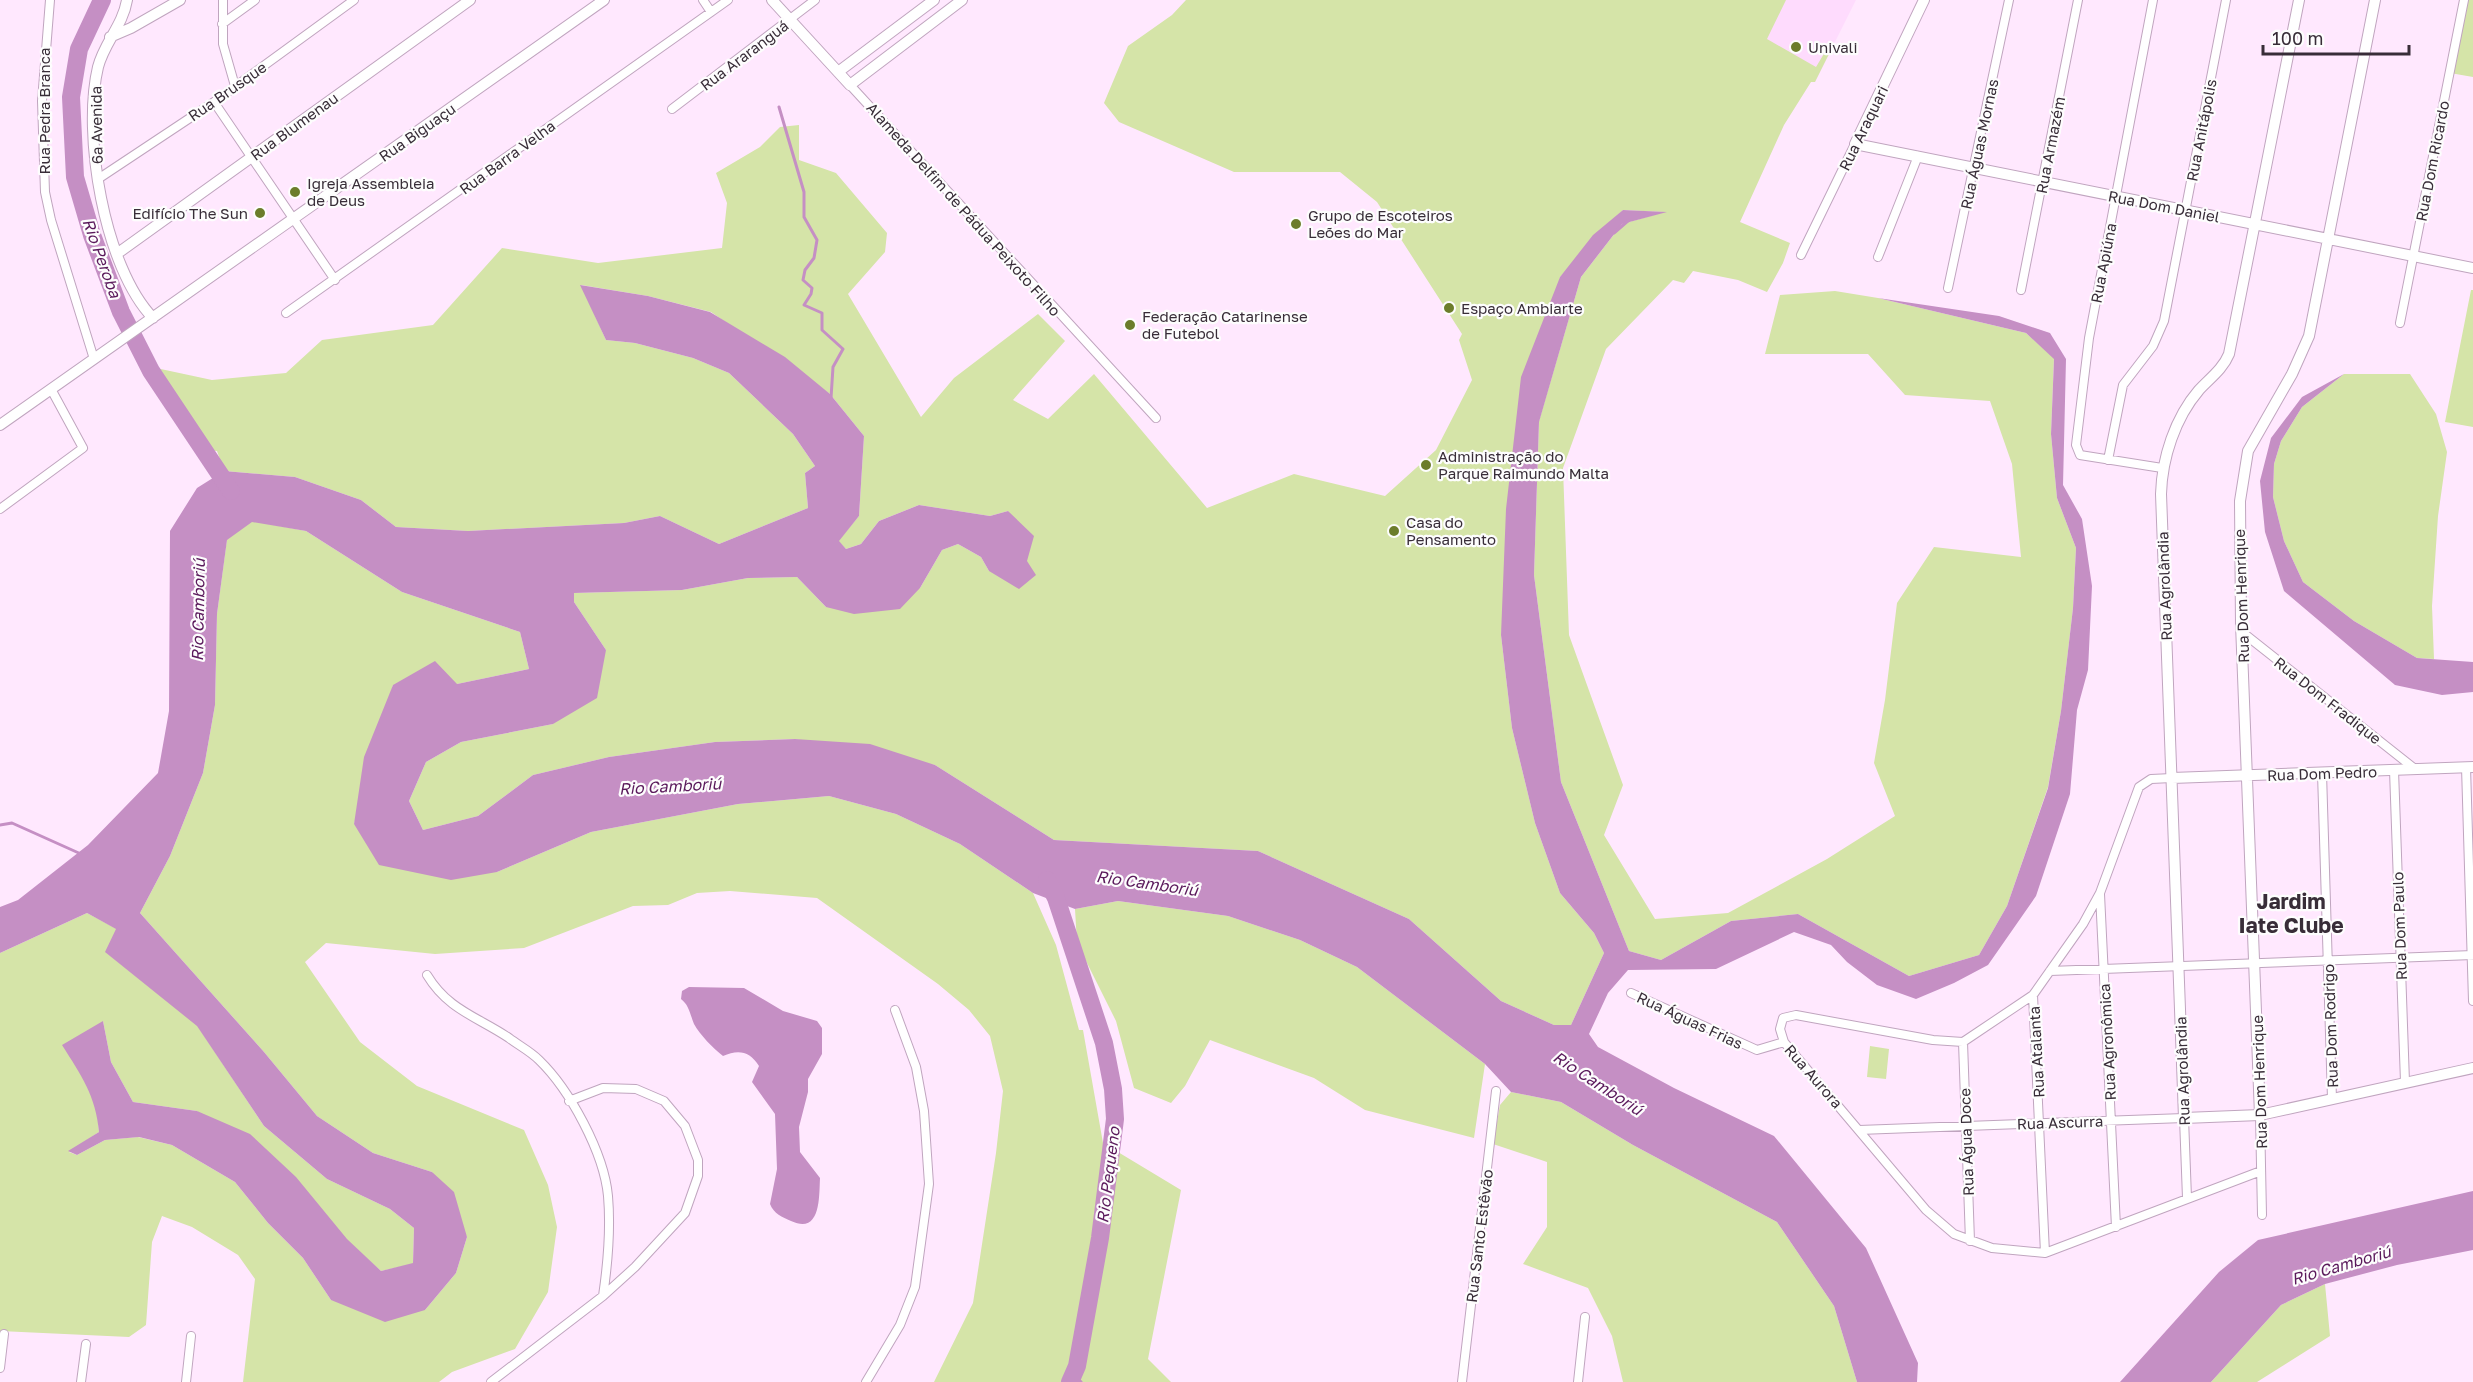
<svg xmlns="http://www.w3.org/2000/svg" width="2473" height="1382" viewBox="0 0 2473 1382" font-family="'Golos Text',sans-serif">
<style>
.built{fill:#fedbfd}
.green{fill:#d5e4a8}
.water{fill:#c58fc4}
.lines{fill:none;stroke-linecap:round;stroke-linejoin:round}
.stream{stroke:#c58fc4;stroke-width:3}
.river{stroke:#c58fc4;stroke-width:18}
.minor-casing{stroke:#c0a5bf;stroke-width:10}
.tertiary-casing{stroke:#c0a5bf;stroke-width:12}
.minor{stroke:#fff;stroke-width:8}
.tertiary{stroke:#fff;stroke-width:10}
.poi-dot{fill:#6c7d2b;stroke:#fdfdfd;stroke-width:2}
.labels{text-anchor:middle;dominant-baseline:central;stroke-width:4.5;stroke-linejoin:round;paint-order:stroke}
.poi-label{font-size:15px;fill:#382d38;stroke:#fdfdfd;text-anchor:start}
.street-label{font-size:15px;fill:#382d38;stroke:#fdfdfd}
.water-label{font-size:16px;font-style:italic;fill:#5a195b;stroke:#fdfdfd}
.district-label{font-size:21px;font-weight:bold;fill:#382d38;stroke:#fdfdfd}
</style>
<rect width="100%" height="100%" fill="#ffe8fe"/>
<!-- built -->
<path class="built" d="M1710 0H1856L1815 82Z"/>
<!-- green -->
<path class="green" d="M1186 0H1786L1767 39 1816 67 1825 52 1829 54 1815 82H1811L1784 125 1740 222 1790 243 1783 263 1767 292 1738 280 1693 271 1684 283 1673 280 1606 349 1563 468 1569 635 1623 785 1604 835 1655 919 1728 913 1827 859 1895 816 1874 763 1885 700 1897 603 1934 547 2021 557 2012 464 1990 401 1905 395 1868 354H1765L1780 295 1835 291 1878 298 2026 333 2054 358 2051 434 2057 498 2076 548 2073 608 2061 711 2048 787 2007 906 1979 955 1909 976 1798 914 1731 921 1661 960 1629 951 1561 782 1534 575 1539 421 1581 277 1622 224 1664 212 1623 210 1560 277 1501 635 1512 728 1535 823 1560 893 1594 933 1604 953 1571 1025H1554L1501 1001 1409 919 1258 851 1054 840 935 765 795 739 715 742 609 757 533 775 478 816 423 830 409 801 426 762 461 742 553 724 606 650 574 602 573 593 682 590 748 578 797 577 826 607 920 588 942 550 958 544 981 557 989 571 1027 561 1008 511 990 516 919 505 879 521 861 544 846 549 838 541 859 516 864 436 830 394 711 312 648 296 581 285 606 340 635 343 693 358 729 373 793 434 815 466 805 473 808 508 719 544 660 516 624 523 468 531 396 527 361 500 295 477 224 471 217 451 203 450 156 368 212 380 286 373 322 340 433 325 502 248 598 263 722 248 727 203 716 173 760 147 780 127 799 125V160L836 173 887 233 885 252 848 294 921 417 954 378 1038 314 1065 341 1013 400 1048 419 1094 374 1207 508 1294 474 1385 496 1436 450 1472 380 1459 340 1462 334 1377 202 1340 172H1234L1119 122 1104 103 1128 46 1172 15Z
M2464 0H2473V77L2450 73Z
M2471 290H2473V427L2445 422Z
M2344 374H2410L2436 414 2447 452 2438 516 2432 606 2434 659 2417 658 2354 621 2303 582 2284 541 2273 497 2274 464 2281 441 2302 407Z
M252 521 306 531 402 592 520 632 529 669 457 684 393 685 354 824 497 872 591 832 738 804 829 796 896 814 960 844 1033 893 1056 945 1079 1030H1083L1103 1143 1181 1190 1148 1359 1171 1382H934L973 1303 996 1153 1003 1091 990 1036 969 1010 938 984 817 898 730 891 697 893 668 905 633 906 524 948 435 954 326 943 305 962 360 1042 417 1086 524 1130 548 1185 557 1227 548 1292 515 1349 452 1372 439 1382H243L255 1279 238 1255 192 1227 162 1216 152 1242 146 1325 129 1337 0 1331V953L87 913 117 929 106 952 197 1025 264 1126 327 1179 390 1209 414 1228 413 1264 381 1271 197 1111 133 1102 111 1062 103 1021 83 1077 97 1107 99 1132 69 1152 77 1155 105 1140 138 1137 172 1145 235 1182 268 1223 303 1258 331 1300 425 1310 456 1273 467 1237 432 1172 373 1153 317 1116 264 1052 140 913 170 856 203 773 215 705 217 614 227 539Z
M1118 901 1228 916 1300 940 1357 967 1485 1064 1474 1138 1365 1110 1314 1078 1210 1040 1185 1086 1171 1103 1134 1088 1116 1021 1077 943 1075 909Z
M1870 1046 1889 1049 1886 1079 1867 1077Z
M1511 1092 1561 1102 1633 1145 1777 1222 1834 1306 1857 1382H1623L1612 1336 1588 1288 1523 1264 1547 1227V1162L1493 1144 1500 1105Z
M2325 1284 2330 1336 2257 1382H2211L2281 1305Z"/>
<!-- water -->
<path class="water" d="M1623 210 1667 212 1622 224 1581 277 1539 422 1534 575 1561 782 1629 951 1661 960 1731 921 1798 914 1909 976 1979 955 2007 906 2048 788 2061 711 2073 608 2076 548 2057 498 2051 434 2054 359 2026 333 1878 298 1999 316 2050 333 2066 359 2063 485 2082 519 2092 586 2088 670 2077 710 2070 794 2036 896 1988 965 1954 983 1916 999 1877 985 1847 962 1831 945 1794 932 1716 969 1628 970 1608 993 1589 1034 1598 1047 1674 1088 1774 1136 1866 1248 1918 1363 1917 1382H1857L1834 1306 1777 1222 1633 1145 1561 1102 1511 1092 1485 1064 1357 967 1300 940 1228 916 1118 901 1075 909 1033 893 960 844 896 814 829 796 738 804 591 832 497 872 451 880 379 865 354 824 364 757 393 685 435 661 457 684 529 669 520 632 402 592 306 531 252 522 227 540 217 614 215 705 203 773 170 856 140 913 264 1052 317 1116 373 1153 432 1172 454 1192 467 1237 456 1273 425 1310 385 1322 331 1300 303 1258 268 1223 235 1182 172 1145 139 1137 105 1140 77 1155 68 1151 99 1132C96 1096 81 1075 62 1045L103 1021 111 1062 133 1102 197 1111 250 1134 296 1177 347 1239 381 1271 413 1263 414 1228 390 1209 327 1179 264 1126 197 1026 105 952 116 929 87 913 0 953V907L18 900 88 845 158 773 169 711 170 531 197 488 224 471 295 477 361 500 396 527 468 531 624 523 660 516 719 544 808 508 805 473 815 466 793 434 729 373 693 358 635 343 606 340 580 285 648 296 710 312 785 357 830 394 864 436 859 516 839 541 846 549 861 544 879 521 919 505 990 516 1008 511 1034 536 1027 561 1036 575 1019 589 989 571 981 557 958 544 942 550 920 588 900 609 854 614 826 607 797 577 748 578 682 590 574 593V602L606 650 597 698 553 724 461 742 426 762 409 801 423 830 478 816 533 775 609 757 715 742 795 739 870 744 935 765 1054 840 1258 851 1409 919 1501 1001 1554 1025H1571L1604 953 1594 933 1560 893 1535 823 1512 728 1501 635 1506 509 1521 377 1560 277 1593 235Z
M2344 374 2302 407 2281 441 2274 464 2273 497 2284 541 2303 582 2354 621 2417 658 2473 662V692L2442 695 2395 685 2284 591 2265 532 2260 481 2271 438 2302 397Z
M689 987 744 988 783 1011 817 1021 822 1028V1054L808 1079V1092L799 1127 800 1152 820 1178C819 1197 821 1235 791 1221 782 1217 774 1214 770 1204L777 1169 775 1114 752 1082 759 1066C750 1051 738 1049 723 1056 713 1048 700 1035 694 1024 690 1014 689 1005 681 999L682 991Z
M2473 1191V1250L2397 1265 2325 1284 2281 1305 2211 1382H2120L2219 1272 2258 1240Z"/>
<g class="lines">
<!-- stream -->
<path class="stream" d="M779 107 804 192V217L817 240 814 258 805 270 803 280 812 288 811 294 804 305 822 313V330L843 349 833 367 831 398
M1614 233 1629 220
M0 825 12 823 81 854
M1073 1375 1081 1382"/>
<!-- river -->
<path class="river" d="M102 0 79 49 71 97 75 177 92 235 121 312 151 371 231 491
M1047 880 1056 898 1104 1043 1113 1089 1115 1119 1100 1238 1077 1366 1070 1382"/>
<!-- minor casing -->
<g class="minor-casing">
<path id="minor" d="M50 0 42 101 45 192 51 220 94 359
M223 0V44L235 86
M703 0 711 12
M2153 0 2089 338 2076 445 2080 455 2162 468
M222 24 255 0
M850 85 1156 418
M214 102 335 280
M672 109 815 0
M98 179 214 102 354 0
M1801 255 1855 144
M1878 257 1918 156
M1948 288 2009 0
M2021 290 2078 0
M286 313 728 0
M2400 323 2464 0
M2108 460 2123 385 2153 346 2164 321 2226 0
M0 509 83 448 51 389
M2242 632 2415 769
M2466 767 2473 1001
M2394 770 2405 1082
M2322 773 2332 1099
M2172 778 2151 779 2139 787 2100 893 2083 924 2033 995 1963 1042 1933 1040 1796 1015 1783 1018 1780 1029 1784 1042 1926 1210 1954 1234 1992 1248 2045 1253 2261 1171
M2100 894 2116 1227
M2050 971 2473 955
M427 975C448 1010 478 1017 509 1038 518 1045 530 1051 539 1060 570 1090 604 1153 608 1196 611 1231 608 1262 603 1296
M1631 993 1757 1050 1784 1042
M2033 995 2045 1253
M1963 1042 1970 1241
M2260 1115 2262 1215
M1859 1130 2184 1118 2187 1198
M0 1368 4 1334
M81 1382 86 1344
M186 1382 191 1336
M491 1382 603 1296 635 1267 685 1213 698 1176V1160L685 1126 664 1101 636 1089 603 1088 569 1101
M866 1382 900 1325 915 1287 929 1184 924 1111 916 1067 895 1010
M1462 1382 1496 1091
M1578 1382 1585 1317"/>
</g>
<!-- tertiary casing -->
<g class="tertiary-casing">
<path id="tertiary" d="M127 0C123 25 104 43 98 67 82 134 104 267 153 318
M772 0 850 85 962 0
M1924 0 1855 144 2473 268
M2299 0 2229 354C2223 369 2209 379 2199 390 2175 418 2162 458 2161 494L2184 1118 2260 1115 2473 1068
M110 37 131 28 180 0
M838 72 934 0
M118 253 470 0
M0 425 604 0
M2172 778 2473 767
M2260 1115 2241 624 2240 501 2248 451 2292 374 2309 336 2375 0"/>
</g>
<!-- minor -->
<use href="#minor" class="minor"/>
<!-- tertiary -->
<use href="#tertiary" class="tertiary"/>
</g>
<!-- markers -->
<g class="poi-dot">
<circle cx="1796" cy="47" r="6"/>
<circle cx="295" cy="192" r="6"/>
<circle cx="260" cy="213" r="6"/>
<circle cx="1296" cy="224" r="6"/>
<circle cx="1449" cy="308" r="6"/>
<circle cx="1130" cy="325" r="6"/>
<circle cx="1426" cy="465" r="6"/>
<circle cx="1394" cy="531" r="6"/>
</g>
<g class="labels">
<!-- poi labels -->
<g class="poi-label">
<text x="1808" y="47">Univali</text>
<text x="307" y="183">Igreja Assembleia<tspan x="307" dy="17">de Deus</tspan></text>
<text x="248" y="213" text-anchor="end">Edifício The Sun</text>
<text x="1308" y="215">Grupo de Escoteiros<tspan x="1308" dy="17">Leões do Mar</tspan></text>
<text x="1461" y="308">Espaço Ambiarte</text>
<text x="1142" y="316">Federação Catarinense<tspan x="1142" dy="17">de Futebol</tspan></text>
<text x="1438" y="456">Administração do<tspan x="1438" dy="17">Parque Raimundo Malta</tspan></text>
<text x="1406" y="522">Casa do<tspan x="1406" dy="17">Pensamento</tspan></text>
</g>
<!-- street labels -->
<g class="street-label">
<text transform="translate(744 55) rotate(-37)">Rua Araranguá</text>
<text transform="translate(227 91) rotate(-35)">Rua Brusque</text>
<text transform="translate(44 111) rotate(-90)">Rua Pedra Branca</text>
<text transform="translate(96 125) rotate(-91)">6ª Avenida</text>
<text transform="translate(294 126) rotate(-36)">Rua Blumenau</text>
<text transform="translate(1863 128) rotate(-64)">Rua Araquari</text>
<text transform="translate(2201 130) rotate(-79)">Rua Anitápolis</text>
<text transform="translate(417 132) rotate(-35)">Rua Biguaçu</text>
<text transform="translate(1979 144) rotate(-78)">Rua Águas Mornas</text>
<text transform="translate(2050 145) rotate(-79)">Rua Armazém</text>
<text transform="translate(507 157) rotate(-36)">Rua Barra Velha</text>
<text transform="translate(2432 161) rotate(-79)">Rua Dom Ricardo</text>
<text transform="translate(2164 206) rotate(11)">Rua Dom Daniel</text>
<text transform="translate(964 209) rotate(48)">Alameda Delfim de Pádua Peixoto Filho</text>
<text transform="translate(2103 263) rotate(-79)">Rua Apiúna</text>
<text transform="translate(2164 586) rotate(-92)">Rua Agrolândia</text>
<text transform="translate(2241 596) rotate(-92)">Rua Dom Henrique</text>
<text transform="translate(2328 700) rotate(38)">Rua Dom Fradique</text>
<text transform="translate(2322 773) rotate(-2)">Rua Dom Pedro</text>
<text transform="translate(2399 926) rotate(-92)">Rua Dom Paulo</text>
<text transform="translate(1690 1020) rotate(25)">Rua Águas Frias</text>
<text transform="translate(2330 1026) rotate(-92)">Rua Dom Rodrigo</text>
<text transform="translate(2107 1042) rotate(-93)">Rua Agronômica</text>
<text transform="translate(2036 1052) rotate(-93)">Rua Atalanta</text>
<text transform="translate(2182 1071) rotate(-92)">Rua Agrolândia</text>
<text transform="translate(1814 1076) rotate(49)">Rua Aurora</text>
<text transform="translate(2259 1082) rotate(-92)">Rua Dom Henrique</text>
<text transform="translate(2060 1122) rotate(-2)">Rua Ascurra</text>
<text transform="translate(1966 1142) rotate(-92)">Rua Água Doce</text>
<text transform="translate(1479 1236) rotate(-83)">Rua Santo Estêvão</text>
</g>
<!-- water labels -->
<g class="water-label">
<text transform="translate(102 258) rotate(70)">Rio Peroba</text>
<text transform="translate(198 610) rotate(-89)">Rio Camboriú</text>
<text transform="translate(670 786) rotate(-3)">Rio Camboriú</text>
<text transform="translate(1147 883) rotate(8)">Rio Camboriú</text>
<text transform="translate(1598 1083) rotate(33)">Rio Camboriú</text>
<text transform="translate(1108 1175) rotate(-83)">Rio Pequeno</text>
<text transform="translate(2341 1265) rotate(-16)">Rio Camboriú</text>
</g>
<!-- district labels -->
<g class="district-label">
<text x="2291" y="901">Jardim<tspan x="2291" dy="24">Iate Clube</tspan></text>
</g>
</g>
<!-- scale -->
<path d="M2263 45v9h146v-9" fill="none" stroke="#382d38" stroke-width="3"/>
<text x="2272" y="45" font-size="18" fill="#382d38" stroke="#fdfdfd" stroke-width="4.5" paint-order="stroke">100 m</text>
</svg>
